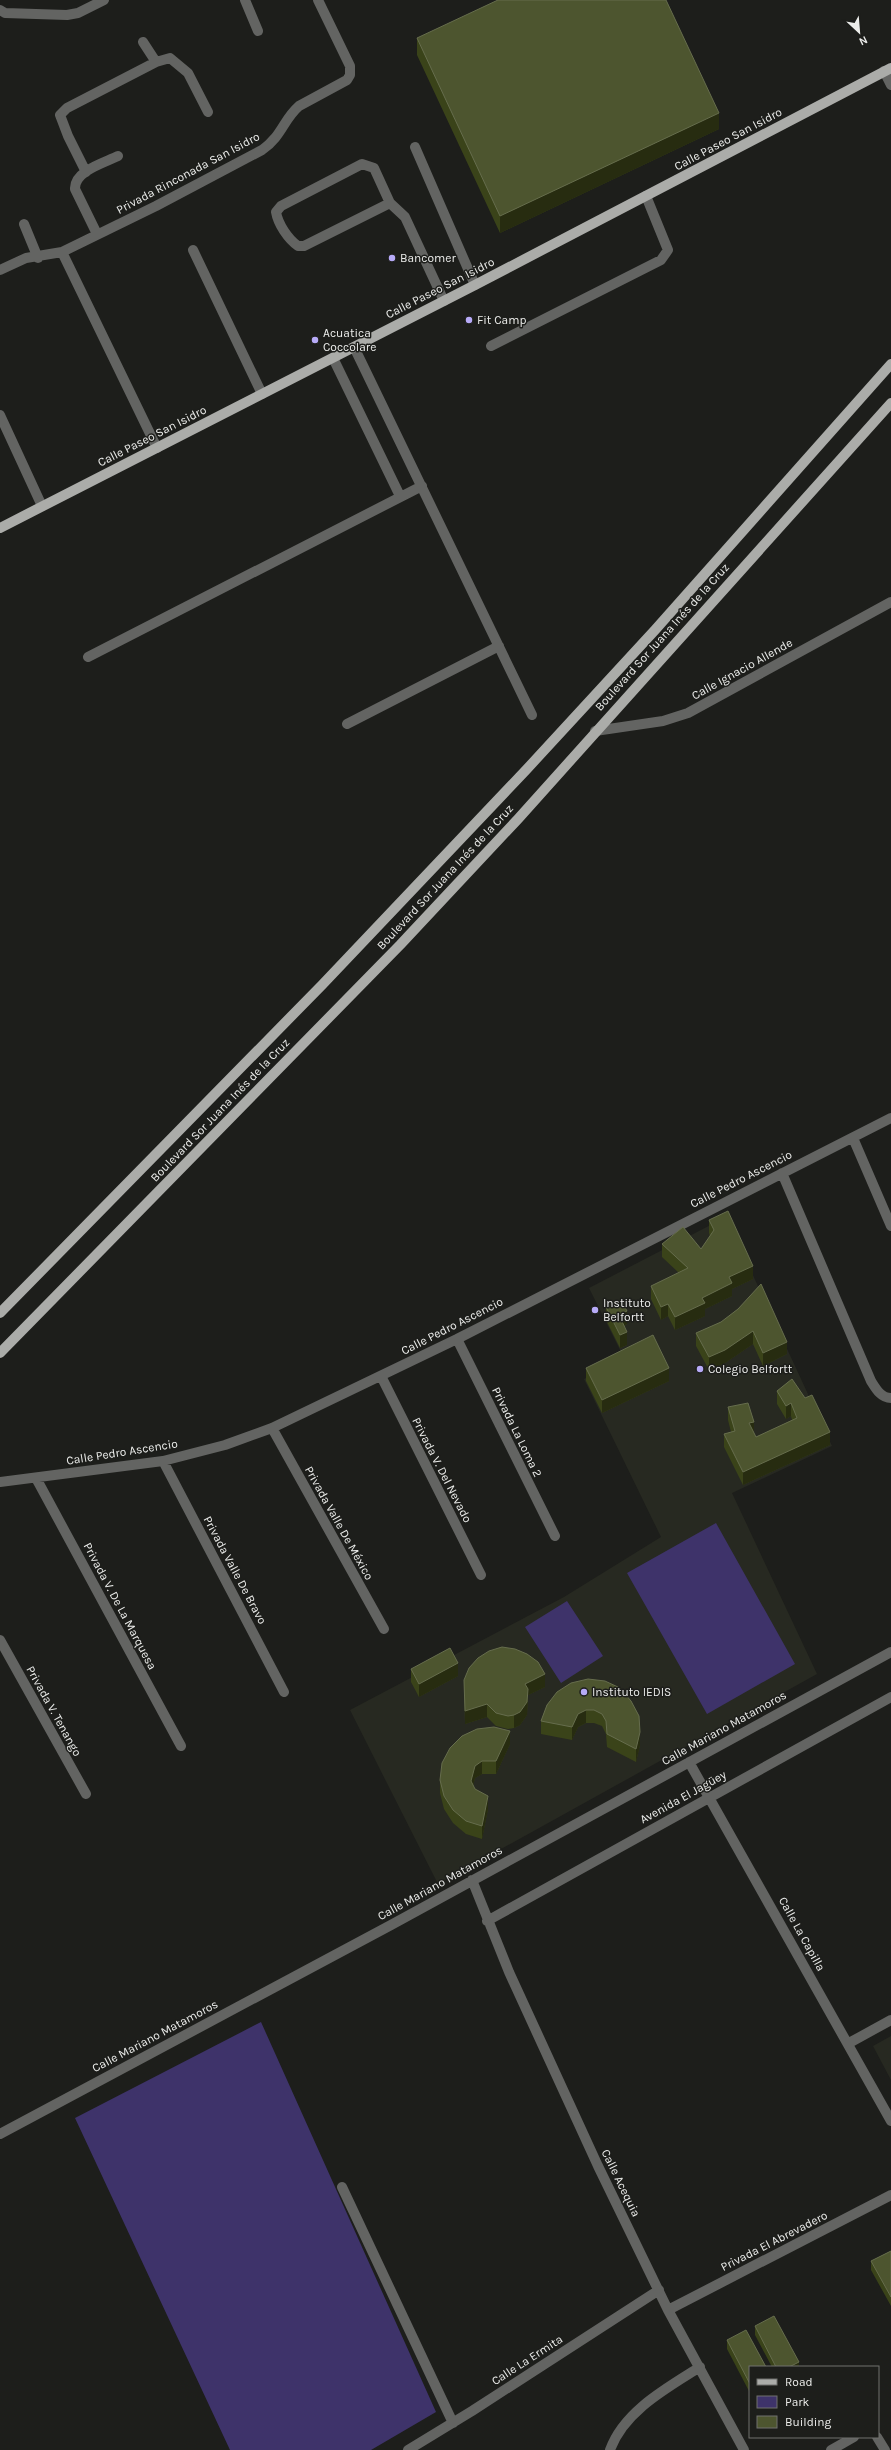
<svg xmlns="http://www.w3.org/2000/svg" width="891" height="2450" viewBox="0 0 891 2450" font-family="Karla,sans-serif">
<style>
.built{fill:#272921}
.green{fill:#3e336a}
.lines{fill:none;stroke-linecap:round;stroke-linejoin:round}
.minor{stroke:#636462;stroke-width:10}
.major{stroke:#abaca9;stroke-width:10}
.wall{fill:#3a4319}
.shaded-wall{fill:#272c10}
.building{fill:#4d552f;stroke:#666d4d}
.poi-dot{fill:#b7abf8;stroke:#1d1e1b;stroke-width:1.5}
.labels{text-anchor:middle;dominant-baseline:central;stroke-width:3;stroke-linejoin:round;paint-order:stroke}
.street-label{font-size:12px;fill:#ecedeb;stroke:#1d1e1b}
.poi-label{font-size:12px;fill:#ecedeb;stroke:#1d1e1b;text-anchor:start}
</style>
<rect width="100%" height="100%" fill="#1d1e1b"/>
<!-- built -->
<path class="built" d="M726 1217 832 1446 732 1493 817 1674 438 1884 350 1710 564 1597 661 1537 584 1379 624 1358 589 1288Z
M891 2036V2080L873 2046Z"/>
<!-- green -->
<path class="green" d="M716 1523 795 1664 707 1714 627 1573Z
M567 1601 603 1656 561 1683 525 1627Z
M261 2022 436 2412 371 2450H230L75 2118Z"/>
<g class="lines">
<!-- minor -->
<path class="minor" d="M245 0 258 31
M0 10 5 13 67 15 78 13 104 0
M143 42 156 62
M884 71 891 85
M415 147 475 285
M362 164 374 168 390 203 304 246H298C288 239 278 224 276 212L281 206Z
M86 172 68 136 60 115 67 108 156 62 170 58 188 73 208 112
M390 203 405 217 444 301
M24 224 38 258
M97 234 75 189C74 171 104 163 118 156
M193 250 262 394
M62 252 157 448
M0 270 26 258 62 252 156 206 262 150C282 136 283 120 299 106L347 80 350 75V66L318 0
M491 346 661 260 668 250 646 196
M354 347 532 715
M333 358 400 496
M0 415 42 506
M88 657 422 486
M347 724 499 646
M595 731 663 721 688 713 891 602
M853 1138 891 1226
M782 1173 871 1381C876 1389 881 1398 891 1398
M457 1339 555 1536
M381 1376 481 1575
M272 1428 384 1629
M163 1461 284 1692
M36 1478 181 1746
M0 1482 163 1461 225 1445 272 1428 457 1339 891 1118
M0 1640 86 1794
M689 1762 891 2121
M472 1880 509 1972 598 2166 668 2310 744 2450
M487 1921 891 1697
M849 2043 891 2020
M0 2134 391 1925 891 1652
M342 2187 453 2423
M668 2310 891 2195
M877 2437 885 2450
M408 2450 472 2411 659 2290
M610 2450C624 2411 667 2388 700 2367
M831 2450 854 2437"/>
<!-- major -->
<path class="major" d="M0 528 475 285 891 68
M0 1313 322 985 526 770 655 630 891 364
M0 1353 400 945 518 819 891 403"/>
</g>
<!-- wall -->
<path class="wall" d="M417 38 719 129 500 233 417 55Z
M709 1220 753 1279 732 1289V1296L705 1309V1316L675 1330 668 1316 661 1320 651 1299V1286L679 1273 662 1257V1244L701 1249 710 1236 709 1233Z
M606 1307 627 1324 624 1326 627 1345 620 1348 606 1320Z
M738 1309 787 1354 763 1366 753 1344 725 1363 709 1370 696 1346V1333L721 1322Z
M586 1368 669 1381 602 1413 586 1381Z
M792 1379 830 1445 743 1485 724 1447V1434L731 1432 728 1420V1407L756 1437 792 1420 791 1416 786 1419 777 1404V1391Z
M411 1669 458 1676 419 1697 411 1682Z
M464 1680 545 1687 528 1695 527 1715 520 1725 514 1728 508 1729 496 1726 487 1717 465 1724Z
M631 1701 640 1745 636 1762 607 1747 606 1734 602 1726 594 1723H586L578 1727 572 1740 541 1734V1721L547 1705Z
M510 1744 496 1774H482L475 1778 473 1786 488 1809 482 1839 466 1834 453 1823 444 1809 440 1793V1780Z
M891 2251V2306L871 2270V2261Z
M755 2326 799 2367H772L755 2335Z
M727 2340 750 2367V2393L727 2349Z"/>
<!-- shaded-wall -->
<path class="shaded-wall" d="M719 113V129L500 233V216Z
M753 1266V1279L732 1289V1296L705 1309V1316L675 1330V1317L729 1277Z
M668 1304V1316L661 1320V1307Z
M627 1311V1324L619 1328V1315Z
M753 1331V1344L725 1363 709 1370V1357Z
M627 1332V1345L620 1348V1335Z
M787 1342V1354L763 1366V1353Z
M669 1368V1381L602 1413V1400Z
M791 1403V1416L786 1419V1406Z
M754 1422V1435L749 1423Z
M830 1432V1445L743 1485V1472Z
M458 1663V1676L419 1697V1684Z
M545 1674V1687L528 1695 527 1715 520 1725 514 1728V1715L525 1684Z
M487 1704V1717L465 1724V1711Z
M586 1710V1723L578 1727 572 1740V1727L578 1714Z
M510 1731V1744L496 1774V1761Z
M640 1732V1745L636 1762V1749Z
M482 1761V1774L475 1778 471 1794V1781L475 1766Z
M488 1796V1809L482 1839V1826Z
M799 2362V2367H789Z"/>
<!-- building -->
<path class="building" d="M498 0H666L719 113 500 216 417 38Z
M728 1211 753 1266 729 1277 732 1283 702 1298 705 1303 675 1317 668 1304 661 1307 651 1286 688 1268 662 1244 683 1227 701 1249 714 1230 709 1220Z
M761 1284 787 1342 763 1353 753 1331 725 1350 709 1357 696 1333 721 1322 738 1309Z
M621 1300 627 1311 619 1315 627 1332 620 1335 606 1307Z
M653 1335 669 1368 602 1400 586 1368Z
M792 1379 805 1398 812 1395 830 1432 743 1472 724 1434 735 1431 728 1407 748 1403 754 1422 749 1423 756 1437 797 1418 791 1403 786 1406 777 1391Z
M502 1647 515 1649 527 1654 538 1662 545 1674 525 1684 528 1689 527 1702 520 1712 514 1715 508 1716 496 1713 487 1704 465 1711 464 1680 469 1668 478 1658 489 1651Z
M450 1648 458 1663 419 1684 411 1669Z
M588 1679 605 1681 620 1688 631 1701 639 1716 640 1732 636 1749 607 1734 606 1721 602 1714 594 1710H586L578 1714 572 1727 541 1721 547 1705 557 1692 571 1683Z
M494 1727 510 1731 496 1761H482L475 1766 471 1781 475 1789 488 1796 482 1826 466 1821 453 1810 444 1796 440 1780 442 1763 450 1748 462 1736 477 1729Z
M891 2251V2297L871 2261Z
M774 2316 799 2362 789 2367H776L755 2326Z
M746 2330 766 2367H750V2384L727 2340Z"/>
<!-- markers -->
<g class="poi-dot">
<circle cx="392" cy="258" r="4"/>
<circle cx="469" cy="320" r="4"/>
<circle cx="315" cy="340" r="4"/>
<circle cx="595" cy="1310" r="4"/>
<circle cx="700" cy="1369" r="4"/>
<circle cx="584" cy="1692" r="4"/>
</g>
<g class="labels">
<!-- street labels -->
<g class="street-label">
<text transform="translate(728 139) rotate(-28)">Calle Paseo San Isidro</text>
<text transform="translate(188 173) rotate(-28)">Privada Rinconada San Isidro</text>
<text transform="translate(440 288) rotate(-27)">Calle Paseo San Isidro</text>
<text transform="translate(152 436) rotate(-27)">Calle Paseo San Isidro</text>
<text transform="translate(662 637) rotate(-48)">Boulevard Sor Juana Inés de la Cruz</text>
<text transform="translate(742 669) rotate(-29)">Calle Ignacio Allende</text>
<text transform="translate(445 877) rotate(-47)">Boulevard Sor Juana Inés de la Cruz</text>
<text transform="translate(220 1110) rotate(-46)">Boulevard Sor Juana Inés de la Cruz</text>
<text transform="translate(741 1179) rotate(-27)">Calle Pedro Ascencio</text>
<text transform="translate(452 1326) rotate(-27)">Calle Pedro Ascencio</text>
<text transform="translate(517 1432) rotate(64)">Privada La Loma 2</text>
<text transform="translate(122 1452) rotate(-9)">Calle Pedro Ascencio</text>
<text transform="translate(442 1470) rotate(63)">Privada V. Del Nevado</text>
<text transform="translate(339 1523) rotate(61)">Privada Valle De México</text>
<text transform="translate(235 1570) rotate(62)">Privada Valle De Bravo</text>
<text transform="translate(120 1606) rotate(62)">Privada V. De La Marquesa</text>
<text transform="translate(54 1711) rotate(61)">Privada V. Tenango</text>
<text transform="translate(724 1728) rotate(-29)">Calle Mariano Matamoros</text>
<text transform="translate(683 1797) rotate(-29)">Avenida El Jagüey</text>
<text transform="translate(440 1883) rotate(-29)">Calle Mariano Matamoros</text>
<text transform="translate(802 1934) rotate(61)">Calle La Capilla</text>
<text transform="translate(155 2036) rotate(-28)">Calle Mariano Matamoros</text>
<text transform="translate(621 2183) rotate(64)">Calle Acequia</text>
<text transform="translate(774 2241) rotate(-27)">Privada El Abrevadero</text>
<text transform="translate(527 2360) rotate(-33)">Calle La Ermita</text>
</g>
<!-- poi labels -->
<g class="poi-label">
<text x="400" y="258">Bancomer</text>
<text x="477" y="320">Fit Camp</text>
<text x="323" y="333">Acuatica<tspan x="323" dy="14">Coccolare</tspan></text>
<text x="603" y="1303">Instituto<tspan x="603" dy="14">Belfortt</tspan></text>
<text x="708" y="1369">Colegio Belfortt</text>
<text x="592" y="1692">Instituto IEDIS</text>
</g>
</g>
<!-- legend -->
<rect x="749" y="2366" width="130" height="72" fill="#1d1e1b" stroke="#70716e"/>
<rect x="757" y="2379" width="20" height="6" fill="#abaca9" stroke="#70716e"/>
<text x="785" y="2386" font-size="12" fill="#ecedeb">Road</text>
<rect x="757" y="2396" width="20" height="12" fill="#3e336a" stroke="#70716e"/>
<text x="785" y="2406" font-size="12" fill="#ecedeb">Park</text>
<rect x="757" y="2416" width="20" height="12" fill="#4d552f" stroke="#70716e"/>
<text x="785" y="2426" font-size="12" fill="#ecedeb">Building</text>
<!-- north arrow -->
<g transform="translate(859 32) rotate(154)" stroke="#1d1e1b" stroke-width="3" paint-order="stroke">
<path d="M0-3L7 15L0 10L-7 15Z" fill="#ecedeb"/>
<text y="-6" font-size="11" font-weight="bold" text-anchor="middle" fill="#ecedeb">N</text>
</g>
</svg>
